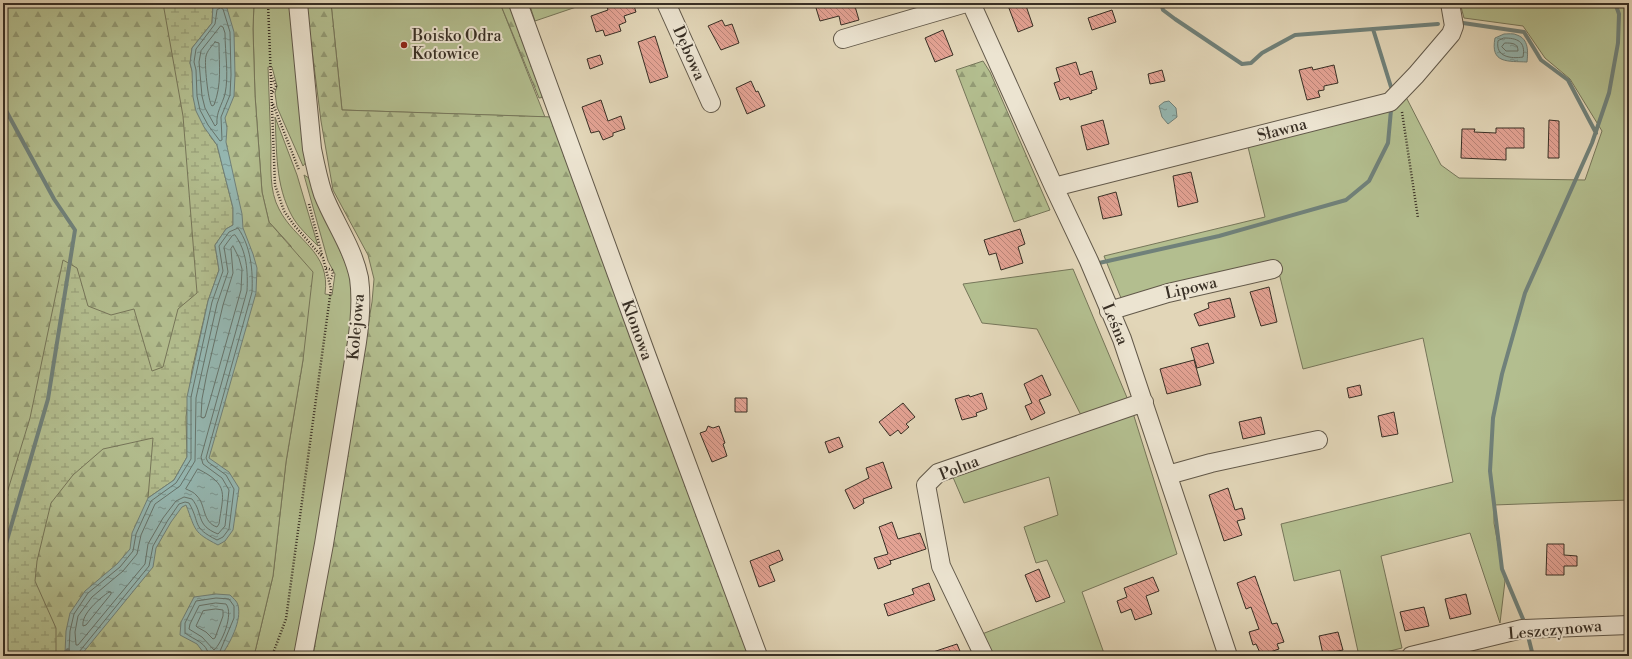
<svg xmlns="http://www.w3.org/2000/svg" width="1632" height="659" viewBox="0 0 1632 659" font-family="'Libre Bodoni',serif">
<style>
.grass{fill:#b3be8f;stroke:#76765a}
.forest{fill:url(#forest-firs);stroke:#76765a}
.wetland{fill:url(#wetland-marsh);stroke:#76765a}
.water{fill:url(#water-ripples);stroke:#70817a}
.lines{fill:none;stroke-linecap:round;stroke-linejoin:round}
.shore{stroke:#66746c;stroke-width:1}
.stream{stroke:#70817a;stroke-width:4}
.building{fill:url(#building-back-hatch);stroke:#382f25}
.minor-casing{stroke:#62594a;stroke-width:20}
.path{stroke:#382f25;stroke-width:2.5;stroke-dasharray:1 2;stroke-linecap:butt}
.minor{stroke:#ece4d1;stroke-width:18}
.poi-dot{fill:#8f2418;stroke:#ece4d1;stroke-width:1.5}
.labels{text-anchor:middle;dominant-baseline:central;stroke-width:4;stroke-linejoin:round;paint-order:stroke}
.poi-label{font-size:16px;fill:#382f25;stroke:#ece4d1;text-anchor:start}
.street-label{font-size:16px;fill:#382f25;stroke:#ece4d1}
</style>
<defs>
<pattern id="forest-firs" width="22" height="20" patternUnits="userSpaceOnUse"><rect width="22" height="20" fill="#b3be8f"/><path d="M5 1l3.5 6h-7zM16 11l3.5 6h-7z" fill="#939b75"/></pattern>
<pattern id="wetland-marsh" width="20" height="14" patternUnits="userSpaceOnUse"><rect width="20" height="14" fill="#b3be8f"/><path d="M1 5h8M5 5V1M11 12h8M15 12V8" fill="none" stroke="#939b75"/></pattern>
<pattern id="water-ripples" width="26" height="14" patternUnits="userSpaceOnUse"><rect width="26" height="14" fill="#95b8b3"/><path d="M2 4q2-2 4 0t4 0M15 11q2-2 4 0t4 0" fill="none" stroke="#7b9691"/></pattern>
<pattern id="building-back-hatch" width="6" height="6" patternUnits="userSpaceOnUse"><rect width="6" height="6" fill="#e3a293"/><path d="M-1 5l2 2M0 0l6 6M5-1l2 2" fill="none" stroke="#b98478"/></pattern>
</defs>
<rect width="100%" height="100%" fill="#e2d6b8"/>
<filter id="stains"><feTurbulence type="fractalNoise" baseFrequency=".005" numOctaves="4"/><feColorMatrix values="0 0 0 0 .2 0 0 0 0 .09 0 0 0 0 .02 0 0 0 .5 -.17"/></filter>
<radialGradient id="worn" r=".72"><stop offset=".6" stop-color="#630" stop-opacity="0"/><stop offset="1" stop-color="#630" stop-opacity=".3"/></radialGradient>
<!-- grass -->
<path class="grass" d="M254 3H290L307 161 303 166 277 107 275 93 277 86 272 67H268C269 94 270 120 271 146 271 166 269 191 279 209 295 241 331 251 325 294L332 295 335 274 328 261 304 175 309 178 350 274 354 311 307 593 294 656H254L273 576 286 462 303 360 291 246 269 222 262 192 255 95 253 29Z
M331 3H500L545 117 342 110Z
M529 3H588L535 21Z
M1460 3H1629V500L1494 505V523L1505 581 1500 623 1470 533 1381 556 1402 648 1370 656H1359L1340 570 1294 581 1281 524 1453 482 1423 338 1303 369 1277 265 1121 298 1104 256 1265 217 1248 147 1367 117 1406 97 1441 165 1459 178 1585 180 1602 131 1570 79 1545 58 1523 26 1464 18Z
M275 117 297 175 318 246C309 237 298 227 292 216 275 185 277 151 275 117Z
M1073 269 1128 400 1083 419 1037 329 982 323 963 284Z
M1133 413 1177 554 1082 592 1105 656H993L982 634 1065 602 1047 560 1036 563 1024 527 1058 515 1049 477 964 503 952 475Z"/>
<!-- forest -->
<path class="forest" d="M3 3H254L253 29 255 95 262 192 269 222 313 272 303 360 286 462 273 576 254 656H3Z
M306 3H331L342 110 553 117 753 656H313L372 302 374 279 368 255 333 190 321 121Z
M500 3H514L550 96 539 98Z
M983 61 990 72 1050 210 1014 222 956 70Z"/>
<!-- wetland -->
<path class="wetland" d="M163 3H227L226 5H213L212 23 192 48 190 63 210 136 217 145 233 208V225L226 229 215 245 219 270 208 301 192 370 186 417 187 457 174 480 148 498 153 438 103 449 73 475 51 503 37 561 35 581 56 628V656H3V506L30 418 63 260 77 268 88 306 111 315 134 309 152 371 163 367 178 309 197 293 183 116Z"/>
<!-- water -->
<path class="water" d="M213 5H226L234 32 235 75 234 96 225 118 227 128 226 142 242 214 243 228 253 254 257 268 256 293 209 458 229 472 239 488 233 530 225 541 218 545C193 532 196 531 186 505L182 507 171 522 156 548 153 567 82 654 70 656 65 653 66 631 70 613 85 591 117 564 130 549 132 533 148 498 174 480 187 457V397L208 301 219 270 215 245 226 229 233 225V208L217 145 204 127 196 111 193 97 192 71 190 63 192 48 212 23Z
M1504 34C1507 34 1514 33 1517 35 1529 39 1528 52 1527 62 1508 61 1490 64 1495 38Z
M1169 101 1176 108 1177 117 1168 124 1162 117 1159 106 1164 102Z
M216 594 230 595C233 598 237 601 238 605 242 621 230 643 221 656H206L197 644 180 635 181 622 194 597Z"/>
<g class="lines">
<!-- shore -->
<path class="shore" d="M221 8 223 9 230 32 231 75 230 95 221 117 222 140 220 141 208 125 200 110 197 96 196 70 194 62 196 49 215 24 217 10Z
M221 26 223 27 225 33C225 53 229 75 225 94 222 105 216 112 217 124L215 126 205 108 202 96 199 62 201 51Z
M1504 38C1517 38 1526 41 1523 57 1511 59 1495 57 1498 41Z
M215 42 219 43C219 66 222 84 214 105L212 106C208 102 204 62 206 56 207 51 212 46 215 42Z
M1505 43C1512 43 1518 43 1518 51H1506L1502 47Z
M235 235C247 251 248 272 247 291L201 457 203 464 222 478 229 490 225 526 218 534C195 525 204 514 192 499L184 497 176 501 163 518 148 544 145 564 78 645H76L75 632 78 616 92 597 123 571 137 554 141 535 155 504 180 486 195 461 196 398 217 304 228 272 224 247 232 236Z
M233 246 239 258 242 269 241 290 210 400 205 417 203 418 201 417 202 399 207 373 223 305 233 273 231 249Z
M198 469C230 485 223 494 219 524L217 527C202 522 206 505 197 496 194 492 190 491 186 489Z
M109 592H111V594L86 625 83 626C81 614 100 598 109 592Z
M216 603 226 604C234 614 222 643 214 650L202 637 189 629 190 624 199 606Z
M216 609 223 610V616L215 638 213 639 206 632 197 627 196 626 203 611Z
M72 656 69 650 70 631 74 614 88 593 120 567 133 551 136 534 151 501 176 483 191 459V397L212 302 223 271 219 246 229 232 238 228C251 247 253 270 252 292L206 458 208 462 226 475 234 489 229 529 223 537 217 540C191 527 201 524 189 503L185 502 179 504 168 520 153 546 149 566 79 652 77 656
M209 656C207 642 194 640 185 633V623L196 601 216 598 229 599 234 606V618L218 656"/>
<!-- stream -->
<path class="stream" d="M1161 3 1163 10 1175 19 1242 64 1251 63 1262 53 1295 35 1373 29 1391 87
M1463 23 1524 32 1541 60 1568 80 1596 133
M1373 29 1438 24
M3 105 54 199 75 230 48 399 3 554
M1099 263 1219 236 1346 200 1369 181 1388 143 1391 110
M1523 619 1502 569 1490 471 1493 418 1502 374 1525 293 1592 143 1609 93 1618 43 1619 14 1615 3
M1529 640 1533 656
M57 656 65 653 68 650"/>
</g>
<!-- building -->
<path class="building" d="M619 3H633L636 12 624 16 626 22 619 25 621 31 605 36 603 30 596 32 591 16 608 10 607 7Z
M820 3H854L859 20 841 25 839 16 820 21 816 8 821 6Z
M1007 3H1025L1033 26 1018 32Z
M1112 10 1116 22 1092 30 1088 18Z
M722 20 725 26 732 24 739 43 721 50 708 26Z
M943 30 953 55 935 62 925 38Z
M655 36 668 77 650 83 638 42Z
M600 55 603 64 590 69 587 59Z
M1076 62 1080 75 1092 71 1097 89 1091 91 1092 93 1070 100 1069 97 1060 100 1054 83 1060 81 1056 68Z
M1334 65 1338 83 1324 86V90L1318 91 1320 97 1307 100 1299 70 1312 67 1313 70Z
M1162 70 1165 81 1150 84 1148 74Z
M751 81 756 92 758 91 765 106 747 114 736 88Z
M601 100 608 121 621 116 625 129 613 133V136L603 140 599 131 591 133 582 107Z
M1103 120 1109 144 1087 150 1081 126Z
M1549 120 1559 121V158H1548Z
M1496 128H1524V148H1506V160L1461 158 1462 129H1475L1474 132 1496 133Z
M1191 172 1198 202 1178 207 1173 176Z
M1116 192 1122 215 1103 219 1098 197Z
M1020 229 1025 244 1018 247 1023 263 1001 270 996 253 989 255 984 240Z
M1269 287 1277 322 1261 326 1250 292Z
M1230 298 1235 317 1199 326 1194 314 1209 308 1208 303Z
M1208 343 1214 363 1197 368 1191 348Z
M1194 360 1201 385 1167 394 1160 369Z
M1042 375 1051 395 1039 400 1045 413 1031 420 1025 406 1032 403 1024 384Z
M1360 385 1362 395 1349 398 1347 388Z
M982 393 987 409 976 413 977 416 962 420 955 399 969 395 970 397Z
M735 398H747V412H735Z
M903 403 915 417 906 424 909 427 901 434 898 430 890 436 879 422Z
M1394 412 1398 434 1382 437 1378 416Z
M1261 417 1265 434 1243 439 1239 422Z
M708 426 713 428 719 426 725 443 723 444 727 456 712 462 700 433 706 431Z
M839 437 843 447 829 453 825 442Z
M883 462 892 488 863 499 864 503 854 509 845 490 869 478 866 468Z
M1228 488 1235 510 1242 508 1245 519 1237 521 1242 535 1224 541 1209 495Z
M892 522 898 539 920 533 926 549 890 561V560L891 564 878 569 874 558 888 554 879 527Z
M1547 544H1564V555L1577 556V566H1564V575H1546Z
M779 550 783 560 769 566 775 581 759 587 750 561Z
M1039 569 1050 597 1036 602 1025 575Z
M1255 576 1272 624 1277 623 1284 642 1277 644 1279 649 1261 655 1256 644 1253 645 1249 632 1259 629 1251 607 1246 609 1237 583Z
M1153 577 1159 591 1146 596 1152 614 1135 620 1131 609 1121 613 1117 601 1127 597 1124 588Z
M929 583 935 600 888 616 884 604 914 594 912 589Z
M1466 594 1471 614 1450 619 1445 599Z
M1424 607 1429 626 1405 631 1400 612Z
M1338 632 1343 650 1323 654 1319 636Z
M957 644 962 656H927V654Z"/>
<g class="lines">
<!-- minor casing -->
<g class="minor-casing">
<path id="minor" d="M298 3 312 149C315 164 318 179 323 194 334 222 353 248 359 278 362 299 360 321 357 342L324 544 303 656
M518 3 646 354 758 656
M666 3 711 103
M971 3 1054 187 1089 261 1122 339 1228 656
M843 39 966 3
M1054 187 1390 102 1416 75 1451 34 1454 26 1450 3
M1109 311 1168 293 1273 269
M1168 475 1211 463 1318 440
M984 656 941 566 926 485 938 473 1144 402
M1411 656 1522 629 1629 625"/>
</g>
<!-- path -->
<path class="path" d="M268 3 275 185 284 211 294 225 323 258 331 289 286 619 272 656
M271 75 276 86 272 94
M273 104 299 170
M1402 112 1418 218
M309 204 322 255
M326 268 332 270 333 274 330 281"/>
<!-- minor -->
<use href="#minor" class="minor"/>
</g>
<!-- markers -->
<circle class="poi-dot" cx="404" cy="45" r="4"/>
<g class="labels">
<!-- poi labels -->
<g class="poi-label">
<text x="412" y="36">Boisko Odra<tspan x="412" dy="18">Kotowice</tspan></text>
</g>
<!-- street labels -->
<g class="street-label">
<text transform="translate(689 53) rotate(66)">Dębowa</text>
<text transform="translate(1282 130) rotate(-15)">Sławna</text>
<text transform="translate(1191 288) rotate(-13)">Lipowa</text>
<text transform="translate(1115 324) rotate(67)">Leśna</text>
<text transform="translate(356 327) rotate(-85)">Kolejowa</text>
<text transform="translate(637 330) rotate(70)">Klonowa</text>
<text transform="translate(959 468) rotate(-22)">Polna</text>
<text transform="translate(1555 630) rotate(-5)">Leszczynowa</text>
</g>
</g>
<!-- margin -->
<rect width="1632" height="659" fill="none" stroke="#e2d6b8" stroke-width="16"/>
<rect x="4" y="4" width="1624" height="651" fill="none" stroke="#382f25" stroke-width="2"/>
<rect x="8" y="8" width="1616" height="643" fill="none" stroke="#382f25"/>
<rect width="100%" height="100%" filter="url(#stains)"/>
<rect width="100%" height="100%" fill="url(#worn)"/>
</svg>
